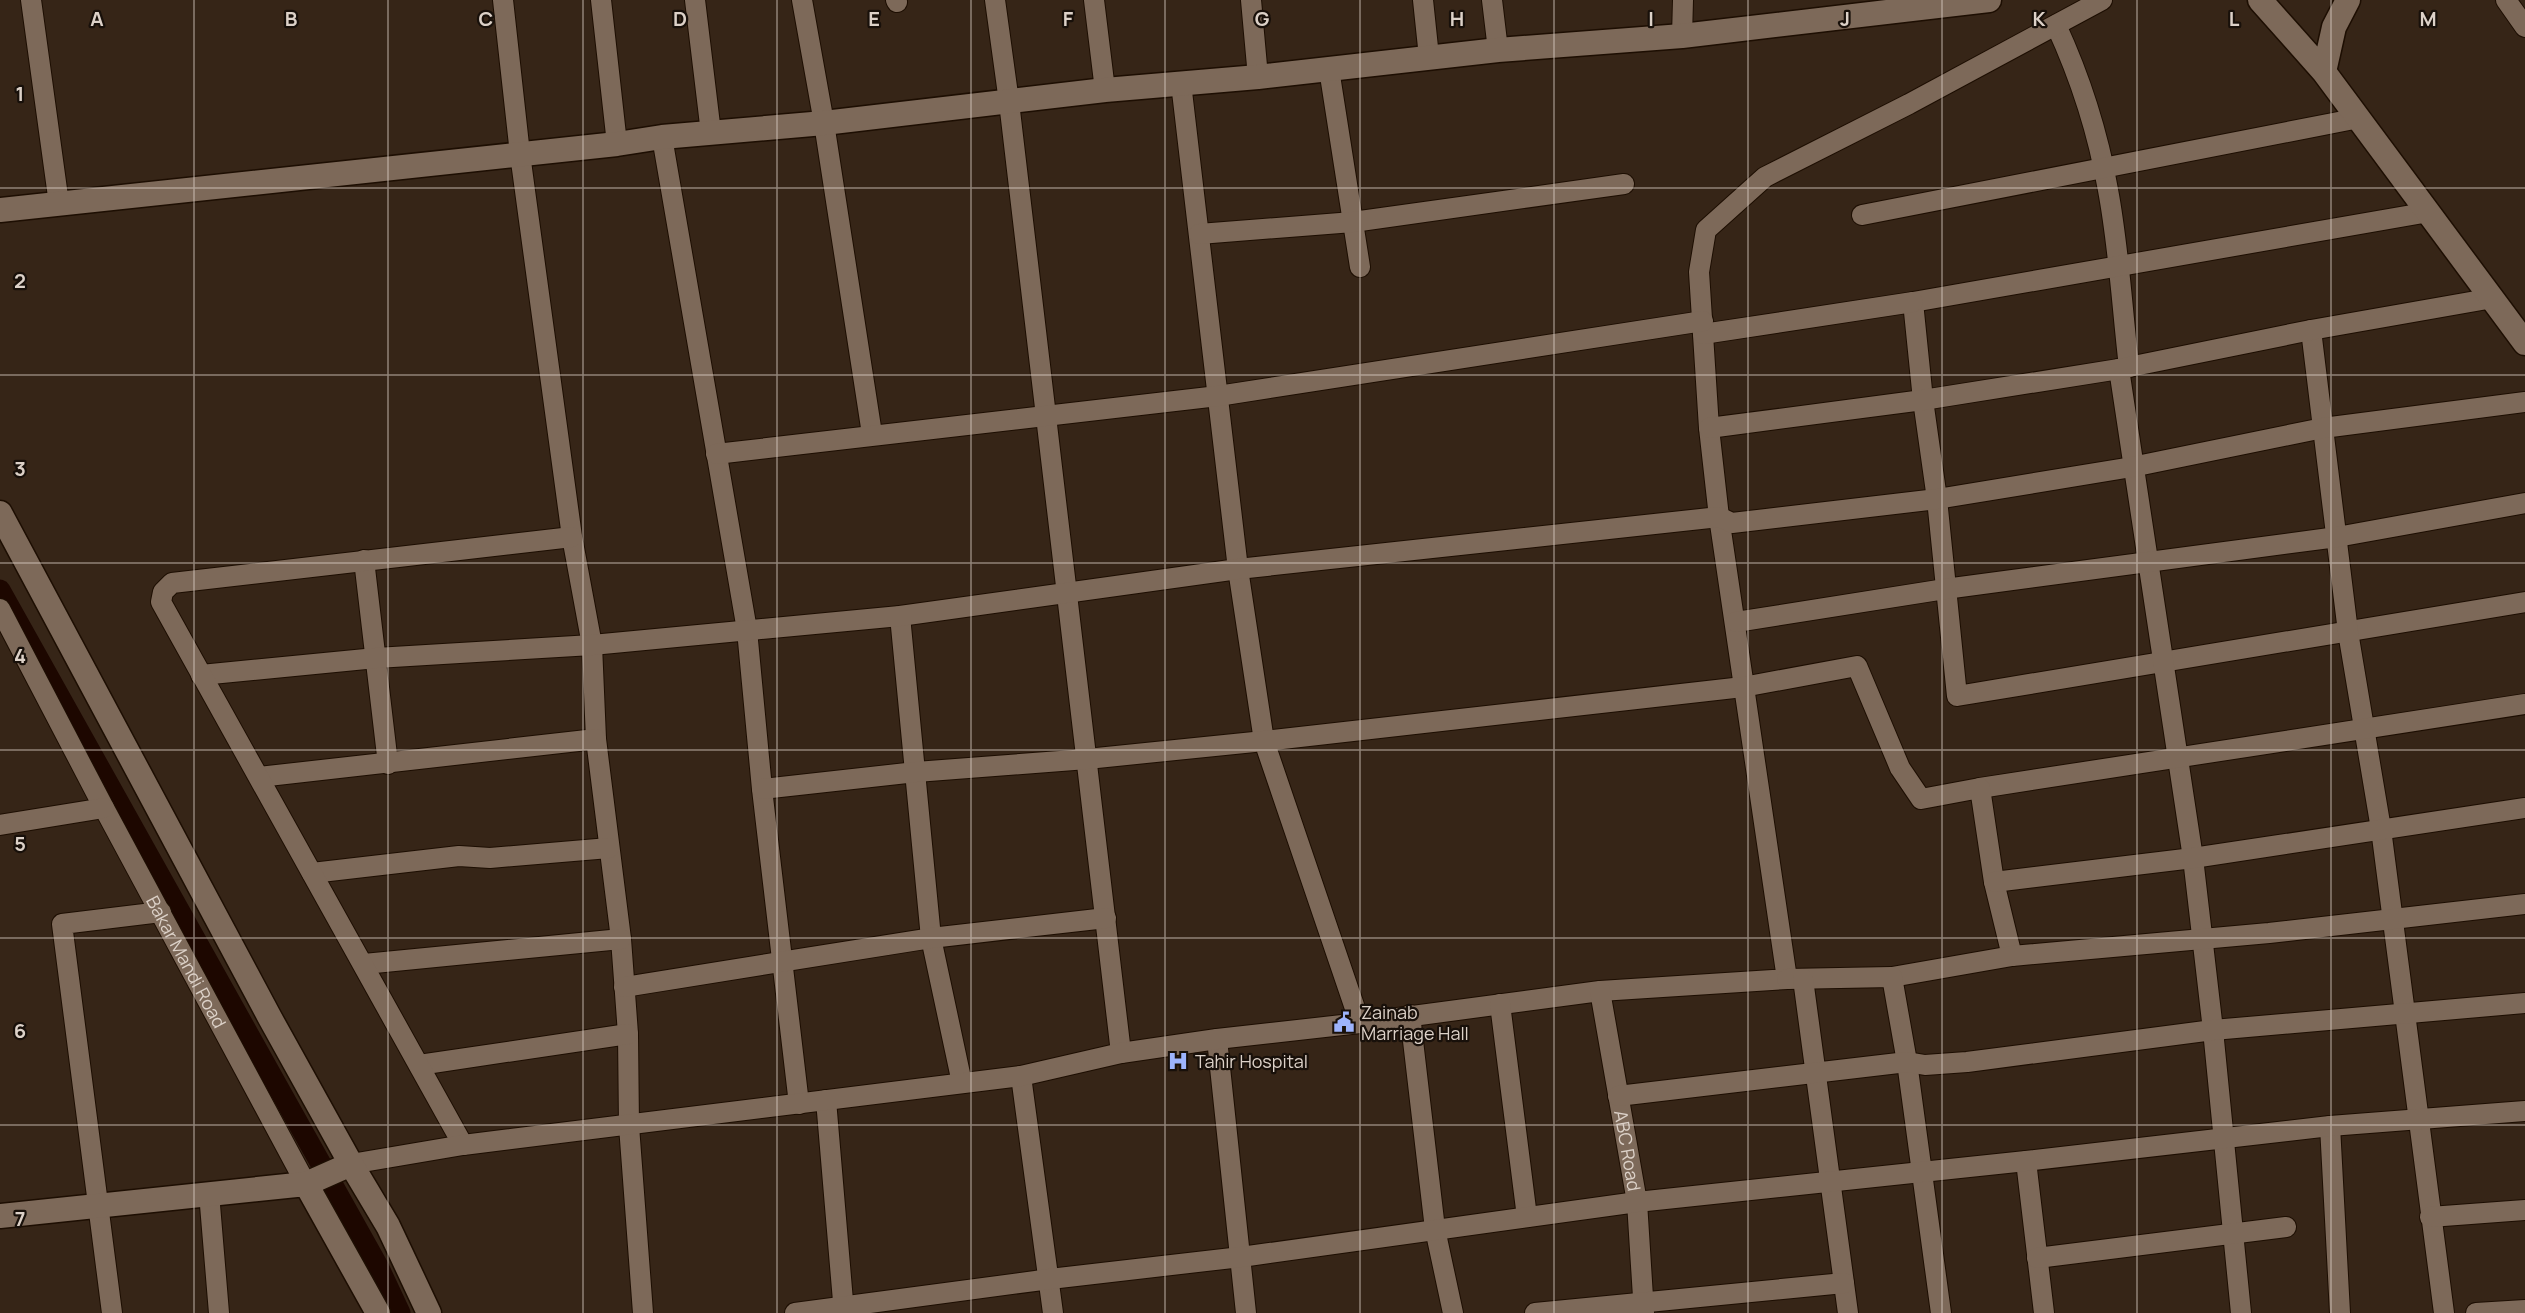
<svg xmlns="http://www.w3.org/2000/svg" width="2525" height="1313" viewBox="0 0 2525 1313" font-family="Manrope,sans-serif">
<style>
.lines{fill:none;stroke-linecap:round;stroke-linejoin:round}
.canal{stroke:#1d0700;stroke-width:21}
.minor-casing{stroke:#1d0e02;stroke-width:22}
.tertiary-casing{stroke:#1d0e02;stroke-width:27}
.minor{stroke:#7d6959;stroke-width:20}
.tertiary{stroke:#7d6959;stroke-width:24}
.grid{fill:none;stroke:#dcd1c8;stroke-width:1.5;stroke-opacity:0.55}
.labels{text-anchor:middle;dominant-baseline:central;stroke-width:4.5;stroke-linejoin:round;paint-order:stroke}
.street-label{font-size:18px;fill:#dcd1c8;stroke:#18100a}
.poi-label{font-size:18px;fill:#dcd1c8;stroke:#18100a;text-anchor:start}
.grid-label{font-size:20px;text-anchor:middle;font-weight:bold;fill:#dcd1c8;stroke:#18100a;stroke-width:4.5;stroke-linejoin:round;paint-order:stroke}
</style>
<rect width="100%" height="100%" fill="#362517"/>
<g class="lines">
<!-- canal -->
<path class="canal" d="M0 590 378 1266 400 1313"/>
<!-- minor casing -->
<g class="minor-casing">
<g id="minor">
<path d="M31 0 59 204"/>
<path d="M503 0 520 154 572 537 592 645 596 739 621 939 628 1034 629 1126 643 1313"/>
<path d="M601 0 617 144"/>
<path d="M695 0 711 133"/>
<path d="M802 0 824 123 872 434"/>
<path d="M896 0 897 2"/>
<path d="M995 0 1009 102 1121 1053"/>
<path d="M1094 0 1105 90"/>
<path d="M1251 0 1258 77"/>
<path d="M1423 0 1429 57"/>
<path d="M1492 0 1498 50"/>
<path d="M2506 0 2525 27"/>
<path d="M2056 25C2080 77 2098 133 2108 190 2119 248 2122 308 2129 367"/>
<path d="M1682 36 1683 0"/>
<path d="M1329 69 1360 267"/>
<path d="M1181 83 1238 569 1264 741 1360 1023 1600 991 1787 979 1719 517 1709 428 1699 272 1706 230 1765 177 1909 104 2102 0"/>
<path d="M662 137 747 630 762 789 799 1104"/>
<path d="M2429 212 1913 302 1923 400 1937 499 1957 696 2525 602"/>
<path d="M1862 215 2359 118"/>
<path d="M1199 234 1353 222 1624 184"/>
<path d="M2311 330 2348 632 2381 829 2444 1313"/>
<path d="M1703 334 1913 302"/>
<path d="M2119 369 2193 858 2213 1030 2241 1313"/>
<path d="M1709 428 1923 400 2119 369 2311 330 2493 298"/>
<path d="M716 454 1218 396 1703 321"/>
<path d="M364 560 388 764"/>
<path id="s1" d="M0 609 104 808 306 1184"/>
<path d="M900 616 931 938 962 1083"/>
<path d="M1736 622 1945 589 2337 537 2525 503"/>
<path d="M201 675 376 658 592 645 900 616 1238 569 1719 517 1732 523 1937 499 2132 467 2323 428 2525 402"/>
<path d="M259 777 596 739"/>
<path d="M1980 788 2525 704"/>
<path d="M762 789 916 772 1087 759 1264 741 1743 687 1857 666 1900 768 1921 799 1980 788 1994 882 2012 956"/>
<path d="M0 825 104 808"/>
<path d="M312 873 459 856 490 858 609 848"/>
<path d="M1994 882 2193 858 2525 808"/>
<path d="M364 964 621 939"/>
<path d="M1892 977 2012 956 2269 933 2525 904"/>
<path d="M1787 979 1892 977 1907 1062 1941 1313"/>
<path d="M1803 979 1848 1313"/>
<path d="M624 987 931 938 1106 918"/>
<path id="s2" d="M1600 991 1637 1202 1644 1313"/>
<path d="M1500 1004 1527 1217"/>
<path d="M1410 1015 1435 1229 1453 1313"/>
<path d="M1217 1039 1246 1313"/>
<path d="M419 1065 628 1034"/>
<path d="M1021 1076 1053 1313"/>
<path d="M1618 1096 1907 1062 1925 1065 1967 1062 2213 1030 2525 1003"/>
<path d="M826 1100 844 1313"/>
<path d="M2330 1126 2340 1313"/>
<path d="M463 1145 161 602 163 592 172 583 572 537"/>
<path d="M2026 1161 2044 1313"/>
<path d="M351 1164 463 1145 1021 1076 1121 1053 1217 1039 1360 1023"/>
<path d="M209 1193 219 1313"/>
<path d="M2430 1217 2525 1210"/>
<path d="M2037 1258 2286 1227"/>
<path d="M112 1313 62 924 161 912"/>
<path d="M795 1313 1050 1279 1241 1257 1637 1202 2026 1161 2330 1126 2525 1111"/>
<path d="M1535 1313 1844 1283"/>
<path d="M2476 1313 2525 1310"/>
</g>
</g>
<!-- tertiary casing -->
<g class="tertiary-casing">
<path id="tertiary" d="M2260 0 2324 72 2525 343
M2324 72 2334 27 2348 0
M0 210 617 144 662 137 824 123 1105 90 1258 77 1498 50 1682 36 1989 0
M0 513 270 1018 351 1164 388 1226 429 1313
M306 1184 378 1313
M0 1216 306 1184 351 1164"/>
</g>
<!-- minor -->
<use href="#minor" class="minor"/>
<!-- tertiary -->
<use href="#tertiary" class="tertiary"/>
</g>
<!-- grid -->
<path class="grid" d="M194 0V1313M388 0V1313M583 0V1313M777 0V1313M971 0V1313M1165 0V1313M1360 0V1313M1554 0V1313M1748 0V1313M1942 0V1313M2137 0V1313M2331 0V1313M0 188H2525M0 375H2525M0 563H2525M0 750H2525M0 938H2525M0 1125H2525"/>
<!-- icons -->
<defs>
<g id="civic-bare" transform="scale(1.62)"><path d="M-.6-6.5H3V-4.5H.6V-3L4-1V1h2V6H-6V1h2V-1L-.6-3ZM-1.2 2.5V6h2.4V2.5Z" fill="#9db4fd" stroke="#18100a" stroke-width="2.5" paint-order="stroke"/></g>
<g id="hospital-bare" transform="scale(1.62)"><path d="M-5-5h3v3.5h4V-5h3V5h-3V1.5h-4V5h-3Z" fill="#9db4fd" stroke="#18100a" stroke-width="2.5" paint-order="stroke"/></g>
</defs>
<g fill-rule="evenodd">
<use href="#civic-bare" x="1344" y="1022"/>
<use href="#hospital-bare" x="1178" y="1061"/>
</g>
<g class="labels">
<!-- street labels -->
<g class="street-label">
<text stroke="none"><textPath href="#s1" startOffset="399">Bakar Mandi Road</textPath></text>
<text stroke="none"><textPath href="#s2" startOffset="162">ABC Road</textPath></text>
</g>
<!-- poi labels -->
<g class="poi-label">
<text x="1361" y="1012">Zainab<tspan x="1361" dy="21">Marriage Hall</tspan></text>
<text x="1195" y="1061">Tahir Hospital</text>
</g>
</g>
<g class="grid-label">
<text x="97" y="26">A</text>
<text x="291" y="26">B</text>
<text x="486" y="26">C</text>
<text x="680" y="26">D</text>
<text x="874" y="26">E</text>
<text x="1068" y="26">F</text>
<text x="1262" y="26">G</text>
<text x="1457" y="26">H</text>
<text x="1651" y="26">I</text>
<text x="1845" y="26">J</text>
<text x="2039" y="26">K</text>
<text x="2234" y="26">L</text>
<text x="2428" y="26">M</text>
<text x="20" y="101">1</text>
<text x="20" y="288">2</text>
<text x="20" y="476">3</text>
<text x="20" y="663">4</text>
<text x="20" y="851">5</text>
<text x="20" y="1038">6</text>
<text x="20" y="1226">7</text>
</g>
</svg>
